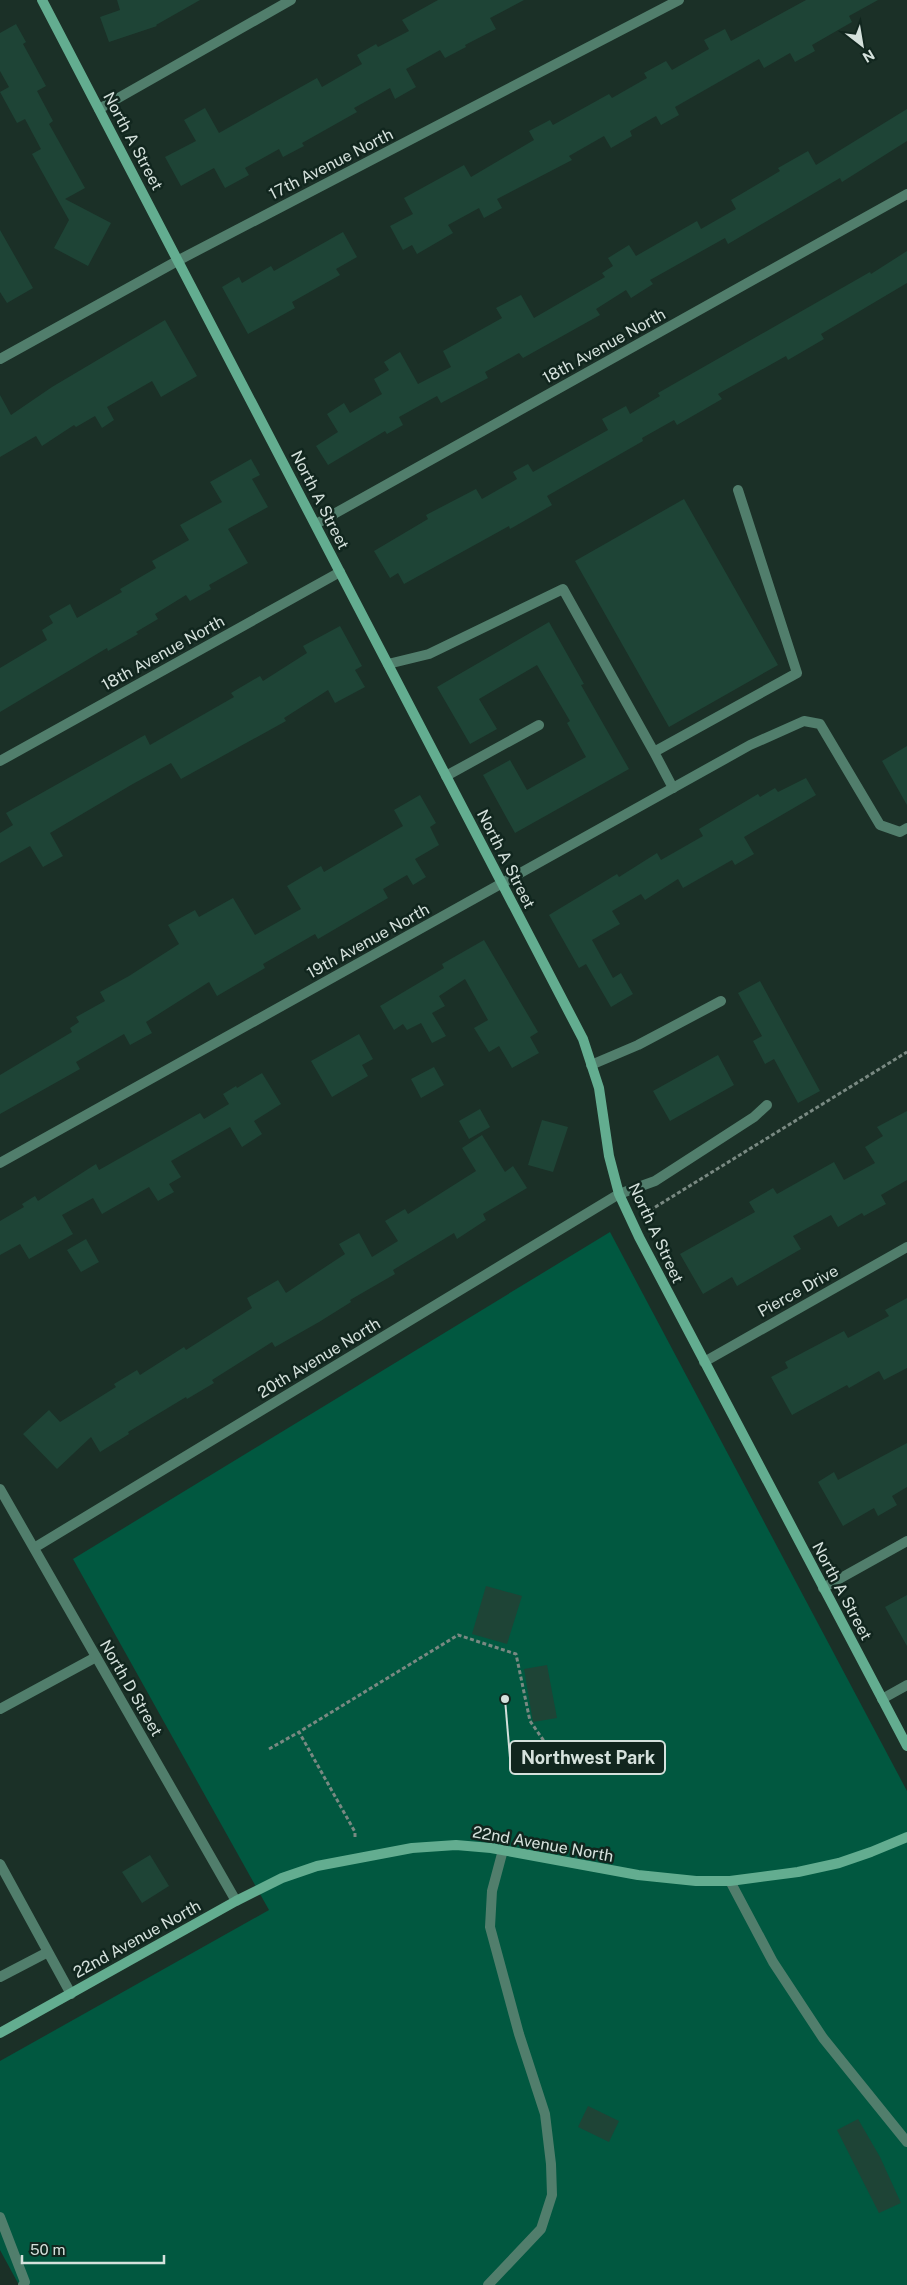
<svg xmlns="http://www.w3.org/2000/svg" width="907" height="2285" viewBox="0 0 907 2285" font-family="'Public Sans',sans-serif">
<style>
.green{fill:#015840}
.building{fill:#1e4436}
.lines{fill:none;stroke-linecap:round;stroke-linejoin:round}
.path{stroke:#798982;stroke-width:3;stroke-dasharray:4 2.5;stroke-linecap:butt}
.lane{stroke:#517e6c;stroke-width:10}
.street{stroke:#517e6c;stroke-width:10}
.secondary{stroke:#63ad90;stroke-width:10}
.labels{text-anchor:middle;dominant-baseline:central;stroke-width:5;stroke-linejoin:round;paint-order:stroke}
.street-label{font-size:16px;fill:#d5e1dc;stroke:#11261e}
.leader{fill:none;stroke:#d5e1dc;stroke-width:2}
.callout-dot{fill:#d5e1dc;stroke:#11261e;stroke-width:2}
.callout{fill:#11261e;stroke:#d5e1dc;stroke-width:2}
.callout-label{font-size:18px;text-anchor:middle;font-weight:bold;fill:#d5e1dc}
</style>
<rect width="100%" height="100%" fill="#1b3027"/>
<!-- green -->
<path class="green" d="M610 1232 907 1791V2285H19L0 2250V2061L269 1910 73 1559Z"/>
<!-- building -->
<path class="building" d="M117 0H200L156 25 157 26 109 42 100 17 120 10Z
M438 0H524L490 18 496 29 465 45 466 47 445 58 440 50 406 69 416 87 395 99 390 88 354 108 357 112 302 143 304 146 283 157 279 149 245 168 249 175 225 188 214 168 181 186 165 157 196 141 184 120 205 108 219 133 317 78 322 87 362 64 357 55 376 44 378 47 409 31 402 20Z
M806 0H878L849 16 852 22 812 45 815 51 795 62 790 53 764 68 759 59 675 107 679 115 661 125 656 116 630 131 632 136 611 148 604 136 569 156 572 160 497 199 502 208 484 218 479 208 448 225 453 233 417 254 412 245 403 250 390 226 413 214 404 198 464 165 471 177 534 140 529 131 550 120 553 125 609 94 612 98 647 78 644 73 666 61 672 70 709 49 704 40 725 29 731 41Z
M16 24 26 42 23 44 46 86 37 91 53 121 49 124 85 188 65 199 111 223 88 266 54 248 69 220 32 154 41 149 25 119 17 123 0 92 9 87 0 71V33Z
M907 109V141L842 182 840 178 728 244 725 238 650 280 653 284 631 298 626 290 596 309 600 315 523 358 519 353 485 372 488 378 441 403 437 396 399 417 403 425 387 434 385 431 328 465 316 446 338 432 327 414 344 403 350 413 382 394 374 379 389 370 384 362 400 352 418 384 451 367 443 351 502 318 496 308 521 295 534 318 605 277 602 273 613 266 608 258 629 245 636 256 697 221 701 229 736 209 731 200 780 171 778 168 808 151 816 165Z
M0 230 33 288 7 303 0 292Z
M343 232 357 257 336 269 340 275 292 302 295 308 248 334 222 287 239 277 242 283 271 266 274 271Z
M907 251V283L821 334 824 339 788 360 786 356 718 394 722 399 677 425 674 420 642 438 643 441 547 496 552 505 510 529 509 526 404 584 398 573 390 578 374 551 428 519 426 515 476 489 482 499 517 479 513 472 528 464 533 472 608 430 602 419 626 406 630 414 660 396 658 393 870 272 871 274Z
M165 320 197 376 161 397 152 381 107 407 114 420 102 428 95 416 76 427 74 425 42 446 36 436 0 457V395L11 415 52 387Z
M251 459 260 475 252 479 268 507 228 529 248 563 209 585 211 589 190 601 186 595 155 614 158 619 136 632 138 634 108 651 107 648 0 712V668L47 640 42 630 53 623 49 616 70 604 77 618 122 592 120 589 156 568 152 561 189 540 180 525 222 502 210 482Z
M684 499 778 665 669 727 575 561Z
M549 622 584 684 581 685 629 769 515 833 483 775 510 760 527 790 586 757 567 723 570 721 537 665 479 699 497 729 470 744 437 687Z
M340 626 362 666 355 670 365 687 335 703 328 690 284 718 286 721 181 779 171 763 131 785 50 833 63 856 43 867 30 846 0 863V833L13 825 6 813 145 735 150 745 234 697 231 693 260 676 263 681 307 653 303 646Z
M907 746V805L882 761Z
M806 778 816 795 744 837 754 854 735 865 732 860 683 888 678 879 645 900 641 894 612 911 620 924 592 940 613 978 621 973 633 994 611 1007 586 964 579 968 549 915 617 874 619 877 657 853 661 860 703 836 699 829 758 794 760 797 775 788 778 792Z
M420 795 436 823 430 827 439 845 415 859 426 877 413 885 407 875 383 889 388 898 318 939 315 934 263 964 265 968 217 996 209 982 146 1022 152 1033 130 1045 124 1034 76 1062 80 1069 0 1114V1075L72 1032 70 1028 79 1022 76 1017 105 1001 100 992 129 976 179 944 168 925 195 910 199 917 233 898 255 935 301 909 287 886 321 866 324 872 403 826 394 810Z
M484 940 538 1032 530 1037 539 1053 512 1068 499 1046 489 1052 474 1028 488 1020 465 979 439 996 445 1006 432 1013 446 1036 432 1043 421 1023 407 1030 403 1024 394 1030 380 1006 444 968 442 964Z
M760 981 820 1091 798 1103 774 1059 765 1064 753 1041 762 1036 738 993Z
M359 1034 373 1059 362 1065 368 1076 332 1097 311 1061Z
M718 1055 734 1085 670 1121 653 1091Z
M434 1067 444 1085 421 1098 411 1079Z
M262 1073 281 1104 254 1121 262 1134 242 1147 230 1127 171 1161 181 1177 169 1184 174 1192 158 1201 149 1187 102 1214 93 1198 62 1215 73 1234 29 1259 20 1244 0 1255V1221L24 1207 22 1204 35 1196 38 1201 96 1164 99 1170 200 1113 204 1119 229 1104 223 1094 236 1086 237 1088Z
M480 1109 490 1127 469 1139 459 1121Z
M907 1111V1180L881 1195 886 1204 864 1216 862 1213 838 1227 831 1215 793 1236 801 1249 737 1286 732 1277 703 1294 680 1254 755 1212 749 1202 773 1188 777 1194 834 1162 844 1180 875 1163 865 1147 883 1136 877 1127Z
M542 1120 568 1127 553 1172 528 1165Z
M482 1135 505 1172 513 1166 527 1188 483 1214 486 1220 457 1239 454 1233 393 1270 395 1274 350 1300 351 1302 319 1322 275 1347 272 1342 212 1380 214 1383 187 1399 186 1397 128 1432 129 1434 100 1452 91 1437 57 1469 23 1434 49 1410 60 1422 116 1387 114 1384 137 1370 140 1375 184 1347 186 1350 252 1308 247 1298 278 1280 286 1293 345 1254 339 1244 359 1233 372 1257 398 1241 385 1221 405 1209 408 1214 476 1171 462 1148Z
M86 1239 99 1262 81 1272 67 1250Z
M907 1298V1368L884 1380 879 1371 849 1388 847 1385 792 1415 771 1377 788 1368 785 1362 844 1331 848 1338 889 1316 885 1310Z
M907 1443V1487L892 1496 897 1505 878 1516 874 1508 843 1526 818 1482 834 1472 838 1480Z
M486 1586 522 1596 507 1644 472 1634Z
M907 1595V1646L885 1607Z
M547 1665 557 1718 533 1722 524 1669Z
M150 1855 169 1886 142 1903 122 1872Z
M588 2106 619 2121 609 2142 578 2127Z
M858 2119 880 2157 901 2203 879 2213 837 2130Z"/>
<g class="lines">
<!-- path -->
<path class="path" d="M644 1214 907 1052
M269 1749 299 1732
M355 1837V1832L299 1732 458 1635 516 1654 530 1721 567 1774"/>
<!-- lane -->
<path class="lane" d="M388 664 429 654 563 589 654 752
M446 776 539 725
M673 788 654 752 797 673 738 490
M591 1065 638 1045 721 1001
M619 1194 655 1181 754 1117 767 1105
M882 1699 907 1685
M0 1709 96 1657
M0 1864 71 1994
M730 1881 773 1962 823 2038 907 2142
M0 1977 48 1952
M0 2217 25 2282 23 2285
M488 2285 541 2229 552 2195 551 2164 545 2114 519 2034 490 1927 492 1891 503 1850"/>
<!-- street -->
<path class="street" d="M99 109 291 0
M0 359 179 260 679 0
M316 524 907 194
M0 761 340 572
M0 1163 750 745 804 721 820 724 880 825 900 832 907 828
M704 1362 907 1247
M0 1489 236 1901
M34 1548 619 1194
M823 1588 907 1541"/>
<!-- secondary -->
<path class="secondary" d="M42 0 583 1039 599 1088 609 1156 619 1194 639 1237 907 1746
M0 2033 236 1901 282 1878 317 1866 412 1848 456 1845 491 1848 638 1875 696 1881H730L798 1872 839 1863 871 1852 907 1837"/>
</g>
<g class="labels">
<!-- street labels -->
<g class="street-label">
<text transform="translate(133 141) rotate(62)">North A Street</text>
<text transform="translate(331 164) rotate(-27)">17th Avenue North</text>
<text transform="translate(604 346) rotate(-29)">18th Avenue North</text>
<text transform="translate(320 500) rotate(63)">North A Street</text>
<text transform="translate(163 653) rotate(-29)">18th Avenue North</text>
<text transform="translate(506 859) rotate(63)">North A Street</text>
<text transform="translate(368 941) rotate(-29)">19th Avenue North</text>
<text transform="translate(656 1233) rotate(65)">North A Street</text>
<text transform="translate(798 1291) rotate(-29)">Pierce Drive</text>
<text transform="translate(319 1358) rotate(-31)">20th Avenue North</text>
<text transform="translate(842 1591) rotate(62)">North A Street</text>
<text transform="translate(131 1688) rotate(60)">North D Street</text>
<text transform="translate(543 1844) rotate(10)">22nd Avenue North</text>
<text transform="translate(137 1939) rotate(-29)">22nd Avenue North</text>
</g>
</g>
<!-- callouts -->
<path class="leader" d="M505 1699L510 1758"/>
<circle class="callout-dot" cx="505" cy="1699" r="5"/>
<rect class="callout" x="510" y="1741" width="155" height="33" rx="5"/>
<g class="callout-label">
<text x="588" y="1764">Northwest Park</text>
</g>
<!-- north arrow -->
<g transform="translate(862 45) rotate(149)" stroke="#11261e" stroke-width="4" paint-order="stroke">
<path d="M0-4L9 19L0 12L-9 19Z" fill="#d5e1dc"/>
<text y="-8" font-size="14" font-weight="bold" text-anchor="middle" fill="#d5e1dc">N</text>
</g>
<!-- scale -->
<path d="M22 2255v8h142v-8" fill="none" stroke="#d5e1dc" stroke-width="2.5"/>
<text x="30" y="2255" font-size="15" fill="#d5e1dc" stroke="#11261e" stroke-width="4" paint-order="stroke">50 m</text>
</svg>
